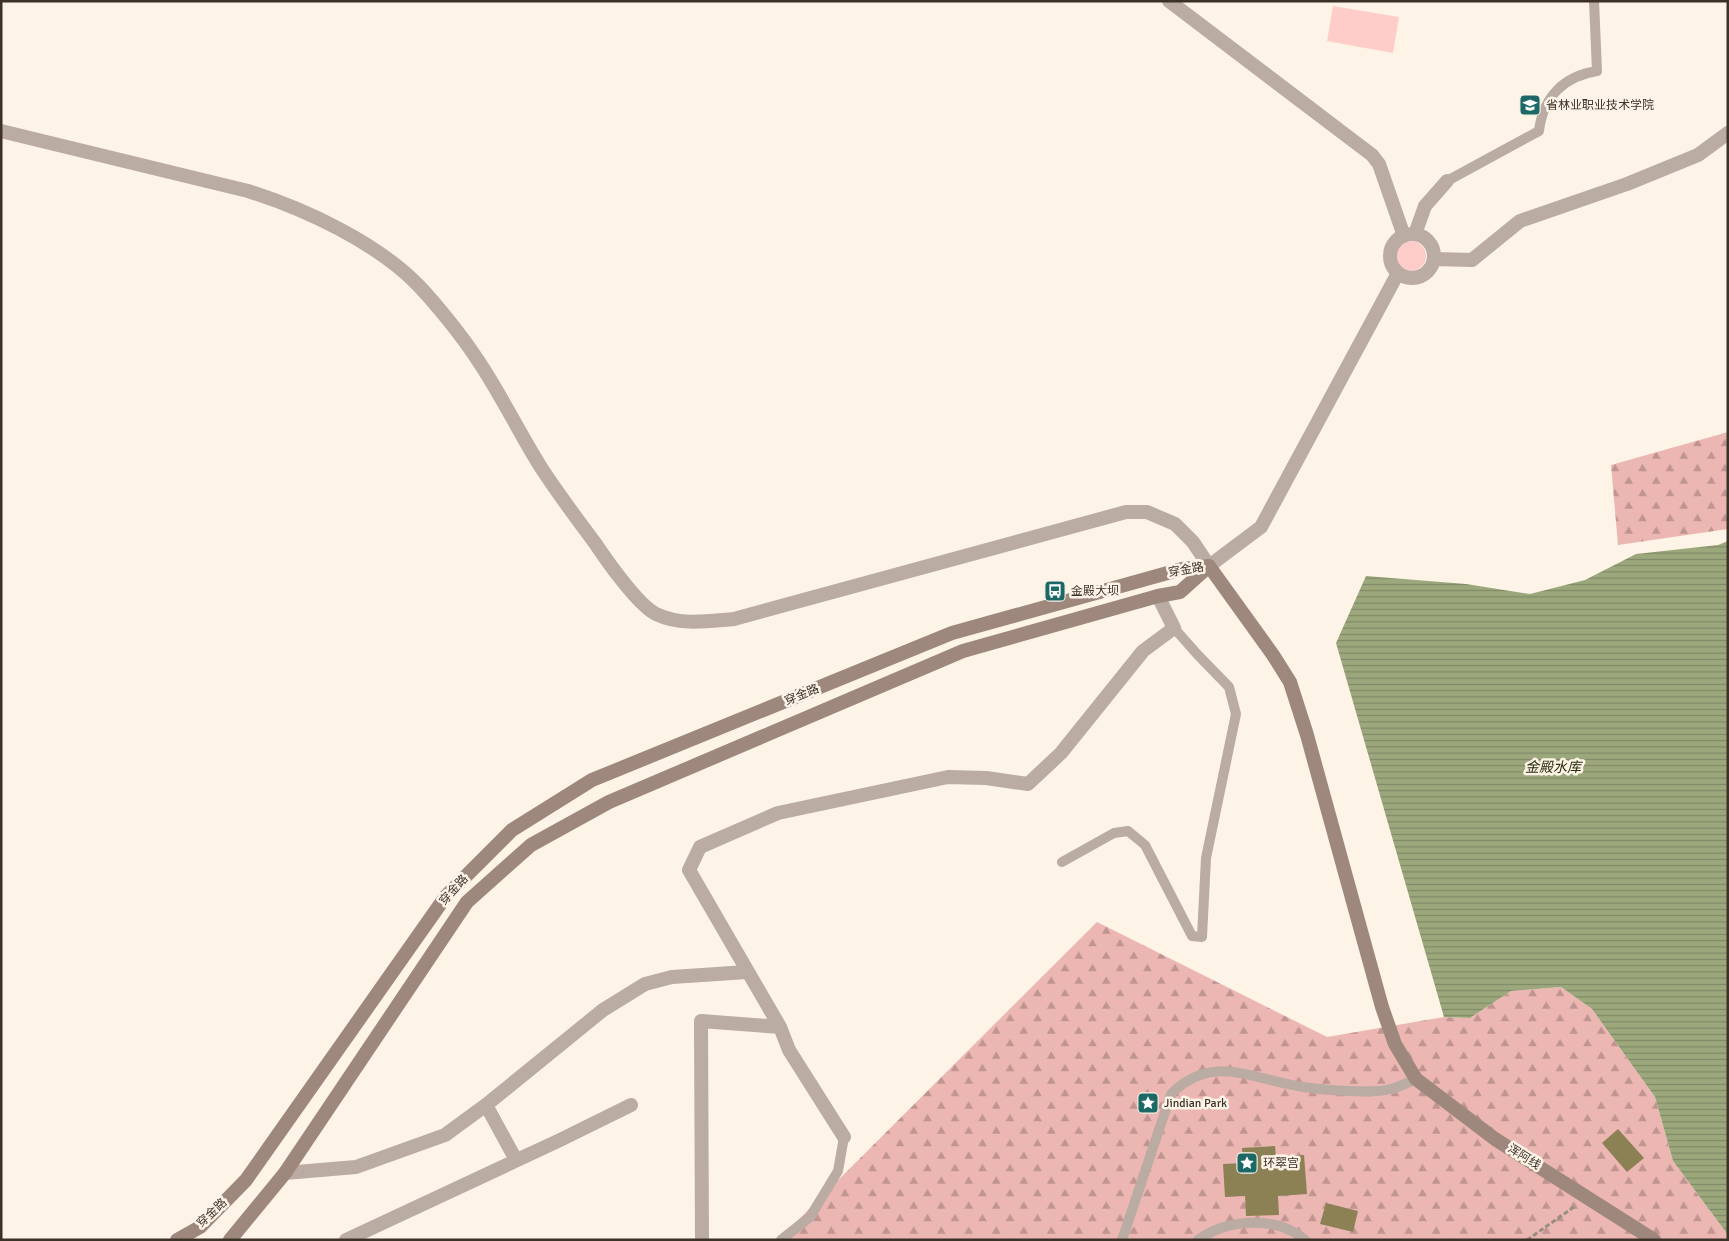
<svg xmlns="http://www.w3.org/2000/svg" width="1729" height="1241" viewBox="0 0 1729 1241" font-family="Signika,'Noto Sans SC',sans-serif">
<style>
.green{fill:#ffcdc9}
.forest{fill:url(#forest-firs)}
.water{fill:url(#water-rules)}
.building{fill:#8c8155}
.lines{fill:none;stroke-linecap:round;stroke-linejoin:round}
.path{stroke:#988e82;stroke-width:3;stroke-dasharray:5 2.5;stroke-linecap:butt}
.service{stroke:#baaba3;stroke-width:10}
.minor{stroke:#baaba3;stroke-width:14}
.tertiary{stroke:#baaba3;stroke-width:14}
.secondary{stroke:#9e877c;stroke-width:14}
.labels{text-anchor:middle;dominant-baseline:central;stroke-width:5;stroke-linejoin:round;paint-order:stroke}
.poi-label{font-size:12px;fill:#3b3126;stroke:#fdf3e7;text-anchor:start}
.street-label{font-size:12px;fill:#3b3126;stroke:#fdf3e7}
.water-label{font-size:14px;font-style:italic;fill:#272e0b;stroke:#fdf3e7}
</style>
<defs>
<pattern id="forest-firs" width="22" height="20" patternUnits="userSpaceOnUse" patternTransform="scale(1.25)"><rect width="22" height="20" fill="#ecb7b3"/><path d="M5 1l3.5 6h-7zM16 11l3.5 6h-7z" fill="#c09591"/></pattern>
<pattern id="water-rules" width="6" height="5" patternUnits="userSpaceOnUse" patternTransform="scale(1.25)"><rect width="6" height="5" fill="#9ca87c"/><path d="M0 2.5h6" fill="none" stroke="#808965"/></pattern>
</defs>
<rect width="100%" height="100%" fill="#fdf3e7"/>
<!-- green -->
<path class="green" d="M1333 6 1399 17 1393 53 1327 41Z
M1396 256a15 15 0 1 1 30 0a15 15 0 1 1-30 0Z"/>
<!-- forest -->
<path class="forest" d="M1728 432V529L1618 545 1611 465Z
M1097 922 1327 1037 1444 1017 1470 1018 1511 991 1561 987 1592 1009 1655 1097 1673 1161 1728 1235V1240H778Z"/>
<!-- water -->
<path class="water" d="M1728 541V1235L1673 1161 1655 1097 1592 1009 1561 987 1511 991 1470 1018 1444 1017 1336 643 1366 576 1466 584 1530 594 1585 580 1636 554 1718 545Z"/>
<!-- building -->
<path class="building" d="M1618 1129 1644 1158 1627 1172 1602 1143Z
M1275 1146 1276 1157 1304 1155 1307 1194 1278 1196 1279 1215 1246 1216 1245 1196 1225 1197 1223 1164 1243 1163 1242 1148Z
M1326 1203 1358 1211 1353 1232 1320 1224Z"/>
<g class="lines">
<!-- path -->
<path class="path" d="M1527 1240 1574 1207"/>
<!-- service -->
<path class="service" d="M1447 181 1539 131C1543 97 1564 76 1597 71L1594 1
M1062 862 1114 833 1128 831 1145 845 1192 936 1202 937 1206 858 1236 714 1229 687 1197 654 1174 628
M781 1240 810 1217 838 1171 844 1137
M1122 1240 1171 1094C1213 1052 1253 1080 1303 1087 1323 1090 1373 1094 1391 1089 1400 1087 1408 1082 1416 1079
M1198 1240C1226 1219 1277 1215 1305 1240"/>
<!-- minor -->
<path class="minor" d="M1169 1 1372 155 1379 164 1404 236
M1 131 248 191C305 209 376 242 418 285 437 305 462 336 477 359 501 394 519 433 542 469 559 495 577 519 595 543 607 561 638 605 656 614 681 626 708 621 734 619L1126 512H1147L1175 524 1193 542 1209 566
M1390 256a22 22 0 1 1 44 0a22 22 0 1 1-44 0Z
M1415 234 1425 206 1447 181
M1434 259 1472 260 1520 221 1627 184 1698 155 1728 133
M486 1105 516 1160
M844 1137 789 1050 780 1027 689 870 700 847 778 813 948 777 986 778 1028 784 1061 753 1143 651 1174 628 1158 596
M285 1173 356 1167 445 1135 486 1105 603 1010 645 984 672 977 747 972
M346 1240 558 1141 631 1105
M702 1240 701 1021 780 1027"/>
<!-- tertiary -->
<path class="tertiary" d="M1209 566 1261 527 1398 273"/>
<!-- secondary -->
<path class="secondary" d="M1209 566 1273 655 1290 682 1307 735 1382 1007 1395 1044 1416 1079 1495 1139 1654 1240
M177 1240 200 1227 246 1180 446 896 512 830 592 780 952 633 1182 569 1209 566
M230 1240 285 1173 467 902 531 845 609 802 963 651 1158 596 1180 592 1209 566"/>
</g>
<!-- icons -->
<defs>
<g id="university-square" transform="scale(1.125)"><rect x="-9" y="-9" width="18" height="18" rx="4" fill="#1b6867" stroke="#fdf3e7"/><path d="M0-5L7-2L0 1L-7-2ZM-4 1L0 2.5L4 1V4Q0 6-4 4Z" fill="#fff"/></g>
<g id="bus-square" transform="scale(1.125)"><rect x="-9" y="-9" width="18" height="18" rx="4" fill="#1b6867" stroke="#fdf3e7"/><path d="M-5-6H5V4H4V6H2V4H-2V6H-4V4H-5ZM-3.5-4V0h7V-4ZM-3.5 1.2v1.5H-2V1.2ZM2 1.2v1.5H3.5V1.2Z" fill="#fff"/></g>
<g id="sight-square" transform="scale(1.125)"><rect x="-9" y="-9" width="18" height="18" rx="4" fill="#1b6867" stroke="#fdf3e7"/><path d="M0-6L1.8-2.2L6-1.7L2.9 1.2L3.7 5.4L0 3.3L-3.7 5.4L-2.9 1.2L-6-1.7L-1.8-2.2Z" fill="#fff"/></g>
</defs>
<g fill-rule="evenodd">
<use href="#university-square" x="1530" y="105"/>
<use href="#bus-square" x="1055" y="591"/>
<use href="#sight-square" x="1148" y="1103"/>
<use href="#sight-square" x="1247" y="1163"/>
</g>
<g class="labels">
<!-- poi labels -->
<g class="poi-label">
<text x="1546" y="105">省林业职业技术学院</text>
<text x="1071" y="591">金殿大坝</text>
<text x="1164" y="1103">Jindian Park</text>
<text x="1263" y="1163">环翠宫</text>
</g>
<!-- street labels -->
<g class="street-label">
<text transform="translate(1186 570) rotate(-10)">穿金路</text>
<text transform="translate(802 695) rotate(-22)">穿金路</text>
<text transform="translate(454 890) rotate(-48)">穿金路</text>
<text transform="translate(1524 1157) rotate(32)">浑阿线</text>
<text transform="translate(212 1213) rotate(-43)">穿金路</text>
</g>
<!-- water labels -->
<g class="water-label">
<text x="1553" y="767">金殿水库</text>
</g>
</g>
<!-- border -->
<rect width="1729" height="1241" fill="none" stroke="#3b3126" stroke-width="5"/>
</svg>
